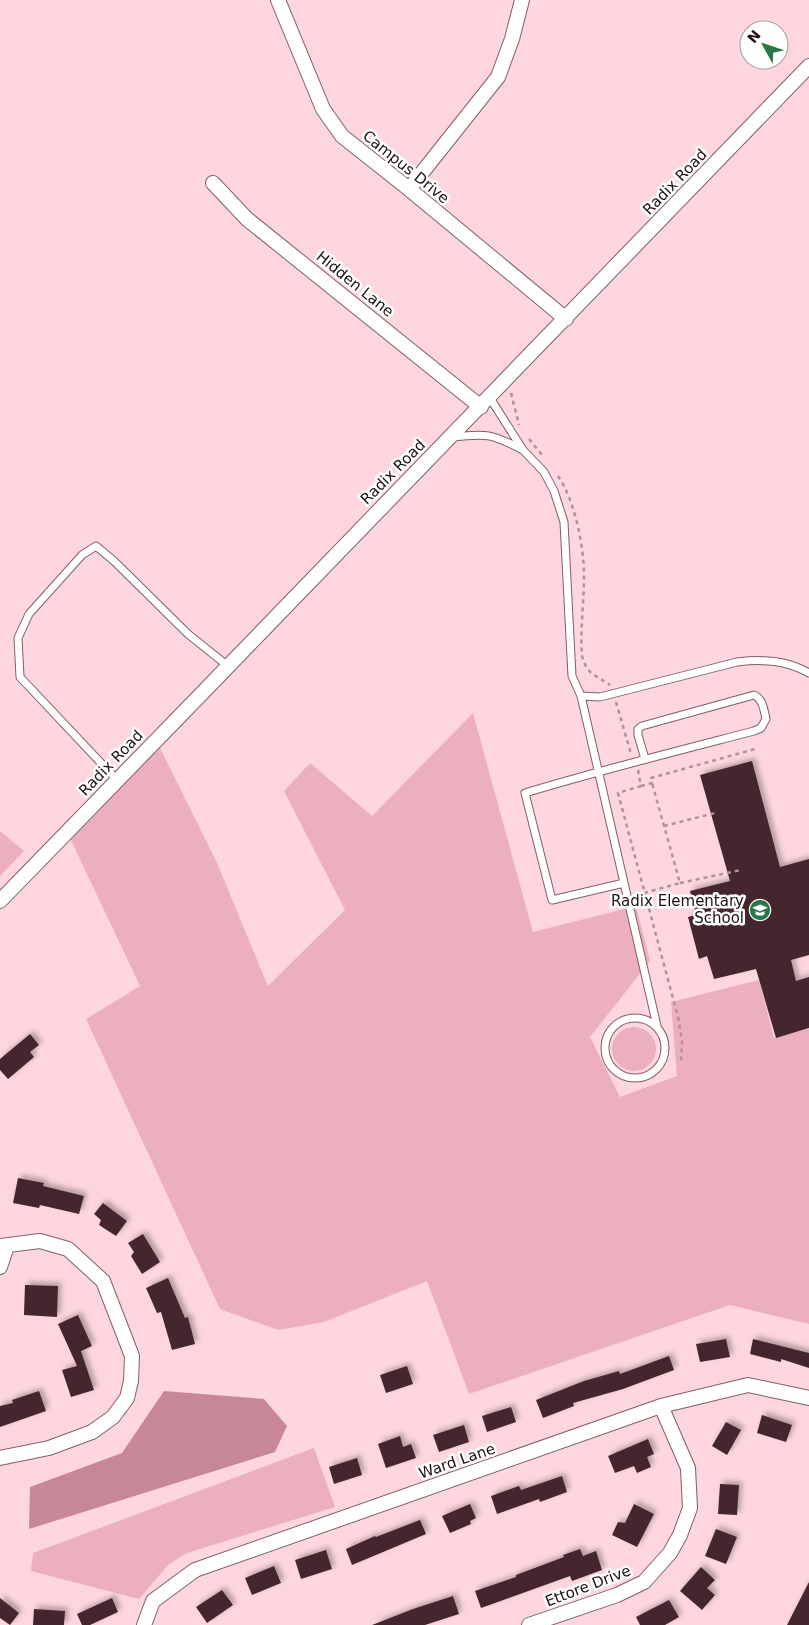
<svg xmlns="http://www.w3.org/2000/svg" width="809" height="1625" viewBox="0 0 809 1625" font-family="'DejaVu Sans',sans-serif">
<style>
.green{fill:#ebafbe}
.water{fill:#c88798}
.building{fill:#44272f;filter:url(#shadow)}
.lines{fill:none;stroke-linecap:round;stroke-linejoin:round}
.service-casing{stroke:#805f67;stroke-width:9}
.minor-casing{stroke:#805f67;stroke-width:16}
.path{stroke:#b09299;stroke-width:2.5;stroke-dasharray:4 4;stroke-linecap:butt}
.service{stroke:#fff;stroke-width:7}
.minor{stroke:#fff;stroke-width:14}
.labels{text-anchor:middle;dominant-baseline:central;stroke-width:5;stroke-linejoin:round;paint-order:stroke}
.street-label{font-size:15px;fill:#1d1013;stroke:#fff}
.poi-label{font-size:15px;fill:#1d1013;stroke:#fff;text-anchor:end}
</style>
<defs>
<filter id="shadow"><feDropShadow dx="3.5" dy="-3.5" stdDeviation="2.5" flood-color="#0004"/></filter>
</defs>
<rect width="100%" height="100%" fill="#fdd6df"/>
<!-- green -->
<path class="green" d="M473 713 533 932 636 906 650 961 590 1037 620 1097 677 1076 671 1002 759 980 774 1038 809 1029V1324L730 1305 469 1394 427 1281 324 1322 278 1330 220 1309 86 1019 140 986 69 836 158 744 217 863 268 986 345 910 284 791 310 763 372 816Z
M0 831 24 851 0 876Z
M612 1049a22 22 0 1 1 44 0a22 22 0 1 1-44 0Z
M314 1448 335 1507 187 1553 168 1565 139 1599 31 1571 33 1553Z"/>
<!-- water -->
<path class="water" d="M164 1391 264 1399 287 1426 275 1452 29 1529 30 1487 122 1453Z"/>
<!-- building -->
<path class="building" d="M752 761 780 867 809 859V955L791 960 796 981 809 977V1028L776 1038 756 969 714 979 707 956 699 959 688 917 696 915 690 891 730 881 700 775Z
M30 1034 39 1045 30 1052 34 1057 8 1079 0 1070V1059Z
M18 1178 44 1183 43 1186 84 1196 79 1214 40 1205 39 1208 13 1203Z
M103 1203 127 1221 116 1236 99 1225 101 1220 94 1214Z
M143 1234 160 1262 142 1274 131 1256 134 1252 128 1243Z
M168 1278 185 1318 188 1317 195 1344 172 1350 161 1312 157 1313 146 1288Z
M25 1285 58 1286 57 1317 24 1315Z
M78 1315 92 1346 81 1351 94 1390 71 1397 62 1370 77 1366 58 1324Z
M726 1339 730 1357 700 1362 696 1344Z
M753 1339 809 1353V1368L781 1359V1362L750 1354Z
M669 1356 674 1370 623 1389 573 1403 574 1406 543 1418 536 1400 584 1381 619 1371 620 1374Z
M407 1366 413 1384 386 1393 380 1375Z
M39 1391 46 1411 0 1427V1406L13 1403 12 1400Z
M511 1407 516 1422 487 1432 482 1416Z
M762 1415 792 1425 786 1442 757 1433Z
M726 1422 741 1430 727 1455 712 1446Z
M464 1425 469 1442 439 1452 433 1435Z
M400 1436 403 1447 411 1444 416 1458 386 1468 378 1444Z
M648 1439 654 1454 647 1457 651 1467 637 1473 634 1466 615 1473 608 1456Z
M357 1458 362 1475 334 1484 329 1467Z
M562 1476 567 1492 540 1502 539 1499 497 1514 491 1496 519 1486 521 1490Z
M720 1484 739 1485 737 1515 718 1514Z
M470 1504 476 1518 470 1521 471 1524 450 1533 442 1516Z
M634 1504 654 1514 637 1547 612 1535 618 1522 625 1523Z
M420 1520 426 1534 352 1565 346 1549 375 1536 376 1537Z
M716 1529 737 1537 726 1564 705 1556Z
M580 1549 583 1556 596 1551 602 1570 572 1581 570 1576 481 1608 475 1591 516 1577V1575L564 1557 563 1555Z
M326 1550 332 1569 301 1579 295 1560Z
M274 1566 281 1583 252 1595 245 1578Z
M701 1567 715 1580 707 1588 715 1595 702 1610 680 1591Z
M809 1582V1625H787Z
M222 1590 233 1605 207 1623 196 1607Z
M453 1596 459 1614 425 1625H372L413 1609Z
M0 1598 19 1613 10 1625 0 1618Z
M112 1598 118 1612 90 1625H82L77 1614Z
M669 1600 679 1617 665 1625H640L636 1617Z
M34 1609 65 1611 64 1625H33Z"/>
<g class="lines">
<!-- service casing -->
<g class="service-casing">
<path id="service" d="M490 398 523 450 544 472 554 491 564 522 572 676 581 696 657 1026
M453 437C486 433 492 434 521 449
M581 696 600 697 737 662C763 659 786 660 809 673
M117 780 20 677 18 638 29 614 82 555 96 546 114 561 188 634 228 666
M624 883 552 900 525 793C601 770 677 751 754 731L761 728 766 719C764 710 763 699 754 695L642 726 638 729V735L645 759
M605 1048a30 30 0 1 1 60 0a30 30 0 1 1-60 0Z"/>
</g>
<!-- minor casing -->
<g class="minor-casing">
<path id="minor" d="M278 0 323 109 342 136 409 189 566 319
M213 183 247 219 481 407
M409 189 498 77 512 39 522 0
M0 901C270 623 541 346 809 66
M0 1246 40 1241 68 1249 103 1281 132 1356 131 1381 127 1398 113 1417 92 1432 49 1448 0 1458
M0 1267 7 1246
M144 1625 153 1601 195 1570 661 1406 748 1385 809 1398
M529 1625 617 1595 644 1582 670 1553 680 1535 690 1508 688 1468 661 1406"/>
</g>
<!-- path -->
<path class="path" d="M511 393 519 425
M529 439 543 456
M558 476C575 501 584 546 584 576 584 602 580 630 582 656 587 675 596 675 610 685
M616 702 631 754
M638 770 641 786 618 793 678 1017 682 1041 681 1061
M641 786 652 783 651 778 755 749
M664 826 715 813
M680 883 741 870
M644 893 680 883 652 783"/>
<!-- service -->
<use href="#service" class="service"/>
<!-- minor -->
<use href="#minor" class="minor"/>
</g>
<!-- icons -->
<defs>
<g id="school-disc" transform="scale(1.125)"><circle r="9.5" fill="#297646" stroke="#fff"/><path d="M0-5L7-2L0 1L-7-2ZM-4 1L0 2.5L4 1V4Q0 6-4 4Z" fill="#fff"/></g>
</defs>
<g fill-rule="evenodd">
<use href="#school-disc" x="760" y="910"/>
</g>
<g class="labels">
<!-- street labels -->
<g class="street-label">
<text transform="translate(406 167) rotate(39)">Campus Drive</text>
<text transform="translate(675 182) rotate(-46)">Radix Road</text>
<text transform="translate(355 284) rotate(39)">Hidden Lane</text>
<text transform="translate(393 472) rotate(-45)">Radix Road</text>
<text transform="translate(111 763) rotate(-46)">Radix Road</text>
<text transform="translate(457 1461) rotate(-19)">Ward Lane</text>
<text transform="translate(588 1586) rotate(-21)">Ettore Drive</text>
</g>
<!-- poi labels -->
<g class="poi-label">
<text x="744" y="901">Radix Elementary<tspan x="744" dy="17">School</tspan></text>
</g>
</g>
<!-- north arrow -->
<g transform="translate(764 45) rotate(310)"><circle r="24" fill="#ffffff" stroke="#a59fa1"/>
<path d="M0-4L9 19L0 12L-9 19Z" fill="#297646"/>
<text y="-8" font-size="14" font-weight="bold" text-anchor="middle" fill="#1d1013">N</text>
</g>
</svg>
